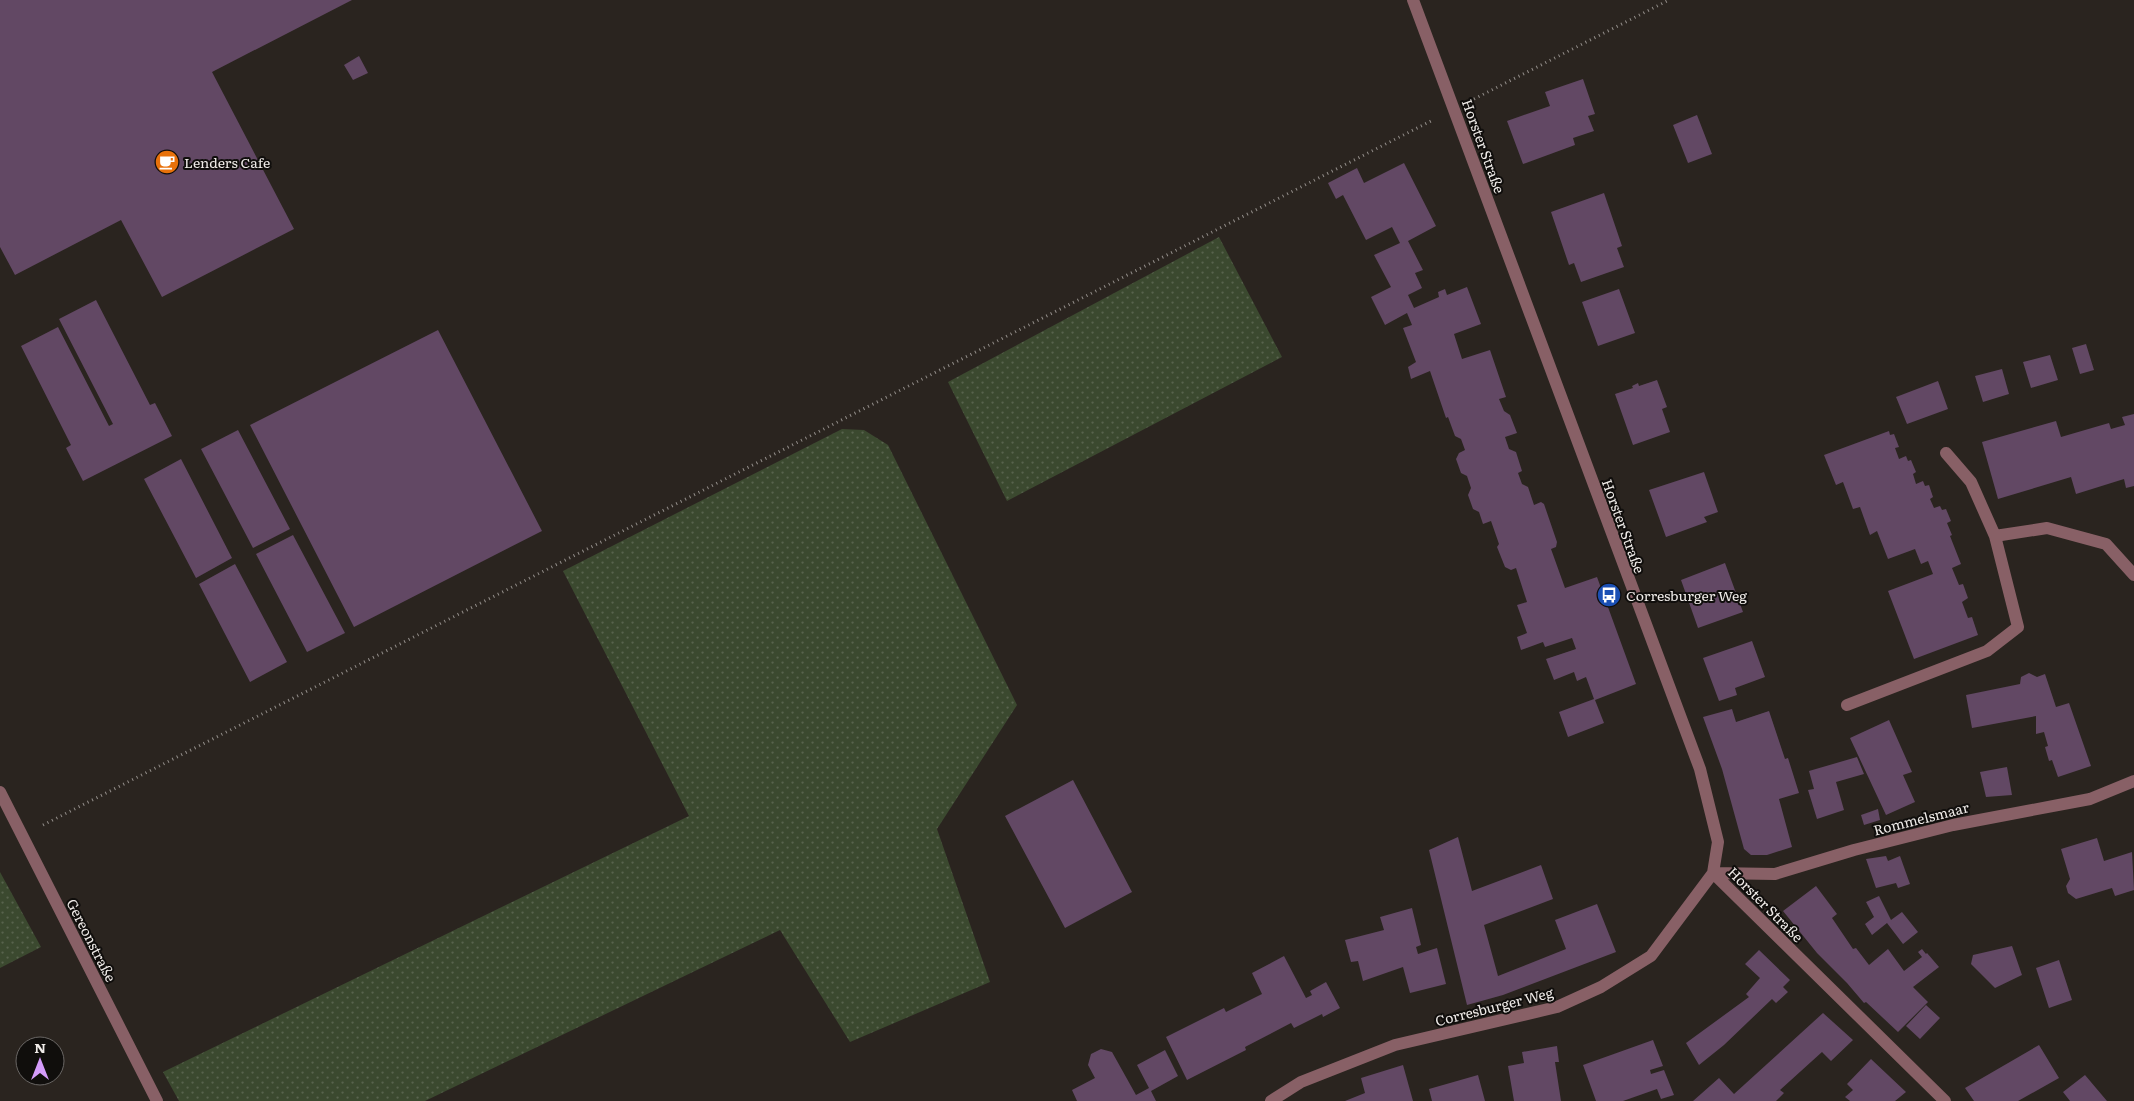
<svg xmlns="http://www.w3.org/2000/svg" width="2134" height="1101" viewBox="0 0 2134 1101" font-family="Literata,serif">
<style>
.grass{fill:url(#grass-dots)}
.building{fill:#624864}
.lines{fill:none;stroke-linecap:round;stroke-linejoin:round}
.path{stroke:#948f8b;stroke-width:3;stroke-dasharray:1 4;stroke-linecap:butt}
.minor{stroke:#886066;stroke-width:12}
.labels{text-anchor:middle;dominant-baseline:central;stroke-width:4;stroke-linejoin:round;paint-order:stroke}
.street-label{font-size:14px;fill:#efebe8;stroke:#100e0c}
.poi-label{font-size:14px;fill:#efebe8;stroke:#100e0c;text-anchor:start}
</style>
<defs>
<pattern id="grass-dots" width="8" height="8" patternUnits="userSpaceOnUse" patternTransform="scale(1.25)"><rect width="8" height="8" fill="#3b492f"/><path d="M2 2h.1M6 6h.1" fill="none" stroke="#58634d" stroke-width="1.8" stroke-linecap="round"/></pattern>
</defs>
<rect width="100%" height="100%" fill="#2a241f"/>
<!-- grass -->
<path class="grass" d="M1219 237 1282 357 1007 501 948 382Z
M842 429 864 430 888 445 1017 705 937 829 990 982 850 1042 780 930 425 1101H179L163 1072 689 816 563 571Z
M0 872 41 947 0 968Z"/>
<!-- building -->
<path class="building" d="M0 0H352L212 72 294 229 162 297 121 220 15 275 0 247Z
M359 56 368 73 353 80 344 65Z
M1583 79 1595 114 1588 116 1594 131 1573 138 1575 145 1523 164 1507 121 1550 106 1545 92Z
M1697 115 1712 154 1688 163 1673 125Z
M1404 163 1436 226 1408 241 1423 270 1415 273 1422 288 1408 295 1414 308 1439 297 1438 292 1445 289 1447 295 1467 287 1481 324 1454 334 1462 359 1490 350 1506 397 1499 399 1504 411 1510 415 1517 433 1505 437 1509 449 1516 452 1522 471 1518 473 1522 484 1528 487 1534 505 1541 502 1544 504 1557 542 1556 547 1551 549 1565 588 1597 577 1636 684 1595 700 1604 723 1568 737 1559 712 1594 699 1586 677 1577 681 1574 672 1554 680 1546 659 1576 649 1572 638 1545 647 1543 642 1521 650 1517 637 1527 633 1517 605 1527 602 1516 568 1511 570 1505 567 1497 547 1499 544 1491 521 1483 524 1479 512 1473 509 1468 495 1471 488 1467 476 1461 473 1456 459 1459 453 1465 450 1461 439 1455 436 1448 417 1446 418 1430 371 1411 379 1408 367 1416 362 1403 328 1412 325 1407 313 1385 325 1371 297 1391 287 1374 255 1400 243 1392 227 1366 240 1343 195 1336 199 1328 183 1357 168 1364 183Z
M1604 193 1622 246 1617 248 1624 267 1581 282 1574 263 1569 265 1551 212Z
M1619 289 1635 333 1598 346 1582 302Z
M96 300 150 405 155 403 172 436 83 481 66 448 71 445 21 346 58 327 109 426 113 424 59 319Z
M438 330 542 531 354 627 250 425Z
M2086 344 2094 370 2080 374 2072 348Z
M2050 355 2058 380 2031 388 2023 362Z
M2002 369 2009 394 1983 402 1975 376Z
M1657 380 1667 407 1662 409 1670 432 1633 445 1615 394 1633 388 1632 386 1638 383 1639 386Z
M1938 381 1948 409 1907 424 1896 397Z
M2134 414V486L2126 488 2124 479 2076 494 2071 477 1998 499 1982 442 2056 421 2061 437 2109 423 2111 429 2125 425 2122 417Z
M238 430 290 529 253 548 201 449Z
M1889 431 1890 435 1894 434 1899 447 1895 448 1899 459 1906 456 1908 461 1911 460 1916 472 1913 474 1916 484 1923 481 1925 486 1929 485 1933 497 1930 499 1934 508 1940 506 1942 510 1946 509 1951 521 1947 523 1952 535 1950 536 1961 564 1952 568 1959 585 1963 584 1968 598 1962 602 1968 618 1972 617 1978 635 1914 659 1888 591 1933 574 1928 561 1921 564 1915 549 1888 559 1877 531 1870 535 1860 507 1853 509 1843 482 1836 485 1824 455Z
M181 459 232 558 196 578 144 479Z
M1704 472 1718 512 1704 517 1707 522 1666 537 1649 490Z
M293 535 345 633 307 652 256 554Z
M1725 563 1743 612 1698 628 1681 580Z
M235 564 287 662 250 682 199 584Z
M1752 641 1765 677 1735 688 1737 695 1719 701 1703 658Z
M2029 673 2037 677 2045 674 2056 707 2069 703 2091 766 2058 777 2052 760 2049 761 2045 747 2048 746 2044 732 2036 734V716L1972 728 1966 695 2020 684 2021 677Z
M1732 709 1736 722 1769 711 1785 759 1788 758 1799 793 1779 799 1792 847 1767 855H1751L1744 849 1722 769 1703 717Z
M1889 720 1912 772 1903 775 1915 802 1886 815 1850 738Z
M1857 757 1864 774 1836 782 1844 810 1817 819 1808 790 1814 789 1809 771Z
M2007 767 2012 795 1986 797 1980 772Z
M1073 780 1132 892 1065 928 1005 816Z
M1878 809 1880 820 1864 825 1861 815Z
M1458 837 1472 891 1541 865 1553 899 1484 925 1498 976 1566 949 1555 920 1597 904 1616 952 1503 995 1467 1005 1429 850Z
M2097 838 2104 861 2132 852 2134 890 2115 896 2112 888 2076 899 2068 893 2066 886 2070 879 2061 849Z
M1886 856 1888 861 1900 856 1910 884 1898 888 1896 883 1876 888 1866 859Z
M1816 886 1837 914 1832 918 1853 949 1856 948 1869 965 1888 949 1904 971 1922 957 1918 952 1922 949 1926 954 1927 953 1939 967 1913 987 1928 1002 1898 1032 1866 1002 1864 1003 1847 983 1817 953 1783 911Z
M1879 896 1891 920 1902 912 1918 932 1903 944 1887 923 1872 935 1865 924 1874 917 1866 902Z
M1412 908 1421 945 1416 947 1418 954 1437 948 1446 984 1410 993 1403 967 1363 981 1358 961 1351 962 1345 940 1384 930 1380 917Z
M2012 946 2022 975 1995 988 1971 964 1973 955Z
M1759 950 1790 980 1783 987 1788 992 1776 1003 1772 999 1724 1045 1699 1065 1686 1043 1749 997 1746 994 1760 978 1745 964Z
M1284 956 1306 998 1312 995 1310 991 1326 982 1340 1008 1323 1017 1322 1014 1294 1028 1291 1023 1245 1047 1246 1050 1187 1080 1166 1037 1224 1008 1226 1012 1262 994 1252 973Z
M2059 960 2072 1000 2049 1008 2036 968Z
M1926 1005 1940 1018 1920 1039 1906 1026Z
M1823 1013 1853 1040 1831 1061 1822 1052 1780 1090 1784 1093 1776 1101H1693L1719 1078 1734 1094Z
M1653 1040 1663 1066 1650 1070 1651 1074 1664 1070 1674 1095 1661 1099 1657 1089 1623 1101H1596L1583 1065Z
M2039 1045 2059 1078 2018 1101H1974L1965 1088Z
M1557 1046 1559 1062H1555L1561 1101H1514L1508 1066 1524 1063 1522 1052Z
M1101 1049 1112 1052 1136 1095 1149 1088 1137 1065 1165 1050 1178 1076 1151 1091 1156 1101H1077L1072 1090 1095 1078 1088 1065 1091 1054Z
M1871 1059 1906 1092 1895 1101H1850L1845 1097 1853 1090 1847 1084Z
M1403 1065 1413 1101H1345L1365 1093 1361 1078Z
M1478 1075 1485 1101H1432L1429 1089Z
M2085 1075 2107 1101H2070L2063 1092Z"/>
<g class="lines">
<!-- path -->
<path class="path" d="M1474 99 1669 0
M43 825 1433 120"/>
<!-- minor -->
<path class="minor" d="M1946 453 1971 482 1995 536 2047 528 2106 544 2134 575
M1847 705 1987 651 2018 627 1995 536
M0 792 157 1101
M1713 873 1775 874 1854 850 1953 825 2090 799 2134 781
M1713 873 1945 1101
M1271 1101 1301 1082 1395 1045 1557 1007 1601 987 1651 956 1713 873 1718 842 1700 769 1413 0"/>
</g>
<!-- icons -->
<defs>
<g id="cafe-disc" transform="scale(1.25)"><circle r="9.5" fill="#e8710a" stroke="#100e0c"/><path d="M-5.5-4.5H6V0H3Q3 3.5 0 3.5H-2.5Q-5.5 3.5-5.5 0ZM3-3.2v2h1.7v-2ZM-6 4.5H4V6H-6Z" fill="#fff"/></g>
<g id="bus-disc" transform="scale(1.25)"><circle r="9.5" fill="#1a4fb4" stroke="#100e0c"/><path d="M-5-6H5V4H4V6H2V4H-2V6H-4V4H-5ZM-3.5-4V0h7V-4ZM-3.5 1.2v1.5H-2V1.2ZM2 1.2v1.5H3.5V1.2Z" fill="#fff"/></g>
</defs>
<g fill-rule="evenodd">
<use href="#cafe-disc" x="167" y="162"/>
<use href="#bus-disc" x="1609" y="595"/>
</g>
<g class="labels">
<!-- street labels -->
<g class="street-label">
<text transform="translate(1484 146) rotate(70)">Horster Straße</text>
<text transform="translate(1624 526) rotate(70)">Horster Straße</text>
<text transform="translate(1921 818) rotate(-14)">Rommelsmaar</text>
<text transform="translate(1766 904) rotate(45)">Horster Straße</text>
<text transform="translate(92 940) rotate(63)">Gereonstraße</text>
<text transform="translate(1494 1006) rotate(-14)">Corresburger Weg</text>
</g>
<!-- poi labels -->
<g class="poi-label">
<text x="184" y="162">Lenders Cafe</text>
<text x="1626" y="595">Corresburger Weg</text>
</g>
</g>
<!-- north arrow -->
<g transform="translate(40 1061)"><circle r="24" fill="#100e0c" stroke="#696664"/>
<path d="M0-4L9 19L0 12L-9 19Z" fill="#d59cfb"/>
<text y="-8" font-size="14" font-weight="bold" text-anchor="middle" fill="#efebe8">N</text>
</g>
</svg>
